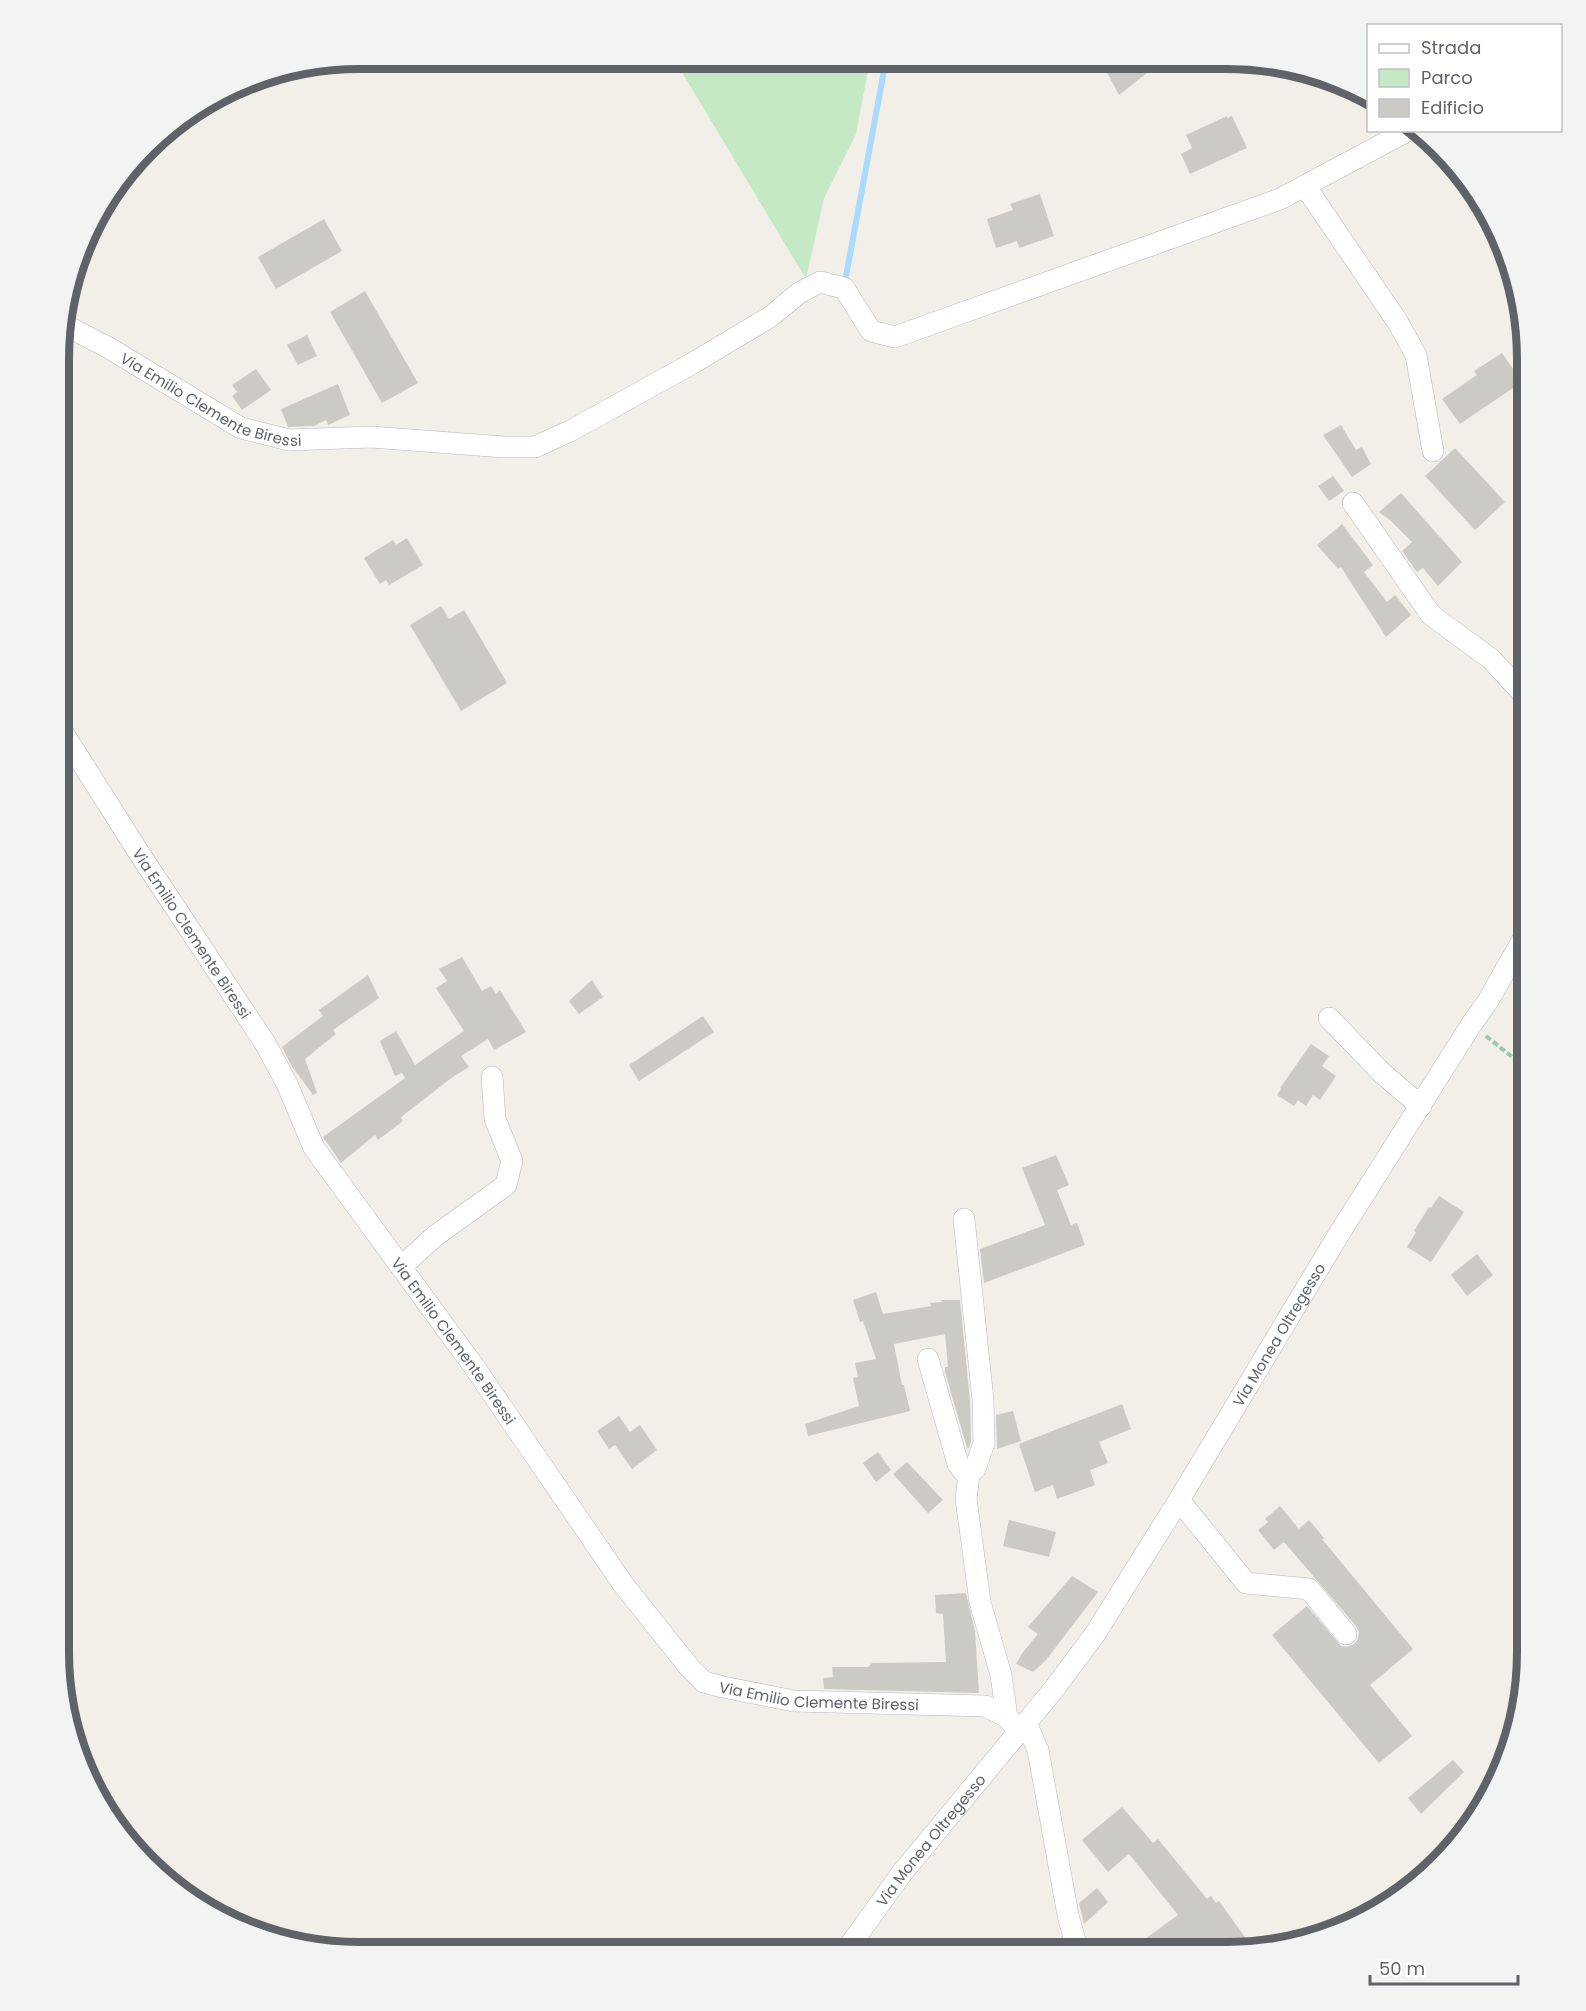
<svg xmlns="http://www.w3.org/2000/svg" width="1586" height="2011" viewBox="0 0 1586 2011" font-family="Poppins,sans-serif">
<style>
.green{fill:#c5e8c5}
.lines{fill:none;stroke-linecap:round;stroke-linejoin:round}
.stream{stroke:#aadaff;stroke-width:6}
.building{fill:#cccac5}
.minor-casing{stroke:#b5b8bc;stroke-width:22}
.path{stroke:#9cc7a9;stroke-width:4;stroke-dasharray:6 3;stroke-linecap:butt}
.minor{stroke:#fff;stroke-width:21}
.labels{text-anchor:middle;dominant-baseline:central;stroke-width:4.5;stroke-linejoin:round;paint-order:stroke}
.street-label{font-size:15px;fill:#5f6368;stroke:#fff}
.rim{fill:none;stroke:#5f6368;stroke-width:8}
</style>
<rect width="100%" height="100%" fill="#f1efe8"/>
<!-- green -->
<path class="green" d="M674 59 870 60 856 134 824 198 806 279Z"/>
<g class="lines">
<!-- stream -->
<path class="stream" d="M846 276 886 60"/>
</g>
<!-- building -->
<path class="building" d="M1101 61H1162L1119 95Z
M1227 116V118L1232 116 1247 148 1190 174 1181 154 1192 148 1186 135Z
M1040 194 1054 236 1019 248 1017 241 996 248 987 219 1013 210 1010 204Z
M324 219 342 251 276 289 258 257Z
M365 291 418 383 382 403 330 312Z
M307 335 317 356 298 365 287 345Z
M1502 353 1522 382 1460 424 1442 399 1477 375 1474 371Z
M256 369 271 390 242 410 232 396 237 392 232 385Z
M338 384 350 415 328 425 326 420 314 426 288 427 281 409Z
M1341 425 1356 450 1362 447 1371 464 1352 477 1323 435Z
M1455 448 1505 502 1475 530 1425 476Z
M1333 476 1344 491 1329 501 1318 486Z
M1401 493 1462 562 1438 586 1423 568 1417 572 1402 551 1412 542 1390 520 1379 512Z
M1342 524 1373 565 1364 572 1387 602 1395 595 1411 615 1386 637 1341 567 1338 569 1317 545Z
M407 538 423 565 389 585 386 580 380 584 364 558 393 540 396 545Z
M441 606 449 619 464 610 507 683 461 711 410 625Z
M462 957 482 991 491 986 496 994 500 990 526 1032 494 1050 488 1039 461 1056 469 1067 454 1076 401 1117 403 1121 378 1140 375 1135 341 1163 323 1137 405 1078 402 1073 395 1076 380 1041 396 1031 415 1065 464 1031 436 988 447 981 439 969Z
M368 975 379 998 333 1030 336 1034 305 1059 317 1093 313 1095 291 1065 282 1047 323 1016 319 1010Z
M592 980 603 997 579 1014 569 1001Z
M703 1016 714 1032 639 1081 629 1065Z
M1311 1044 1329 1056 1322 1066 1336 1076 1320 1100 1313 1095 1306 1106 1298 1100 1294 1106 1277 1095 1281 1089 1280 1088Z
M1056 1155 1069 1185 1057 1190 1071 1225 1077 1223 1085 1245 984 1283 980 1249 1045 1225 1022 1168Z
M1439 1196 1464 1212 1431 1262 1407 1247 1416 1232 1414 1231 1429 1207 1431 1208Z
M1477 1254 1493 1275 1467 1296 1451 1275Z
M876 1292 883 1314 931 1306 930 1303 942 1302 941 1300H960L970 1401 971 1441 969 1448H967L945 1372V1367H948L945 1334 894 1344 902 1385H904L910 1411 808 1436 805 1424 859 1406 853 1378 858 1377 855 1363 876 1359 863 1321 860 1322 853 1300Z
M1122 1404 1131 1429 1099 1442 1108 1463 1090 1470 1095 1485 1057 1499 1053 1485 1035 1492 1019 1444Z
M1013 1411 1021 1441 997 1449 996 1415Z
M619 1416 630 1432 640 1425 657 1450 632 1469 615 1445 609 1449 597 1431Z
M878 1452 891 1470 876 1482 863 1463Z
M907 1462 943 1500 928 1513 893 1474Z
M1280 1506 1299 1529 1309 1520 1324 1538 1322 1539 1413 1649 1370 1685 1412 1736 1379 1763 1272 1635 1307 1606 1341 1646 1347 1647 1354 1644 1358 1639 1359 1632 1356 1626 1284 1542 1274 1550 1258 1530 1268 1522 1265 1519Z
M1009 1520 1056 1532 1049 1557 1003 1546Z
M1072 1576 1098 1592 1046 1660 1033 1672 1016 1664 1023 1652 1038 1634 1028 1627Z
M966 1593 975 1631 979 1693 824 1689 823 1678 833 1677 832 1667H868L872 1663 946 1662 943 1614 936 1613 935 1595Z
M1453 1760 1464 1772 1421 1814 1408 1798Z
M1122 1807 1153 1843 1158 1839 1207 1899 1211 1896 1216 1903 1219 1901 1255 1951 1127 1952 1178 1915 1129 1854 1108 1872 1082 1840Z
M1097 1888 1108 1902 1084 1924 1079 1903Z"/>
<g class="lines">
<!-- minor casing -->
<g class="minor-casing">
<g id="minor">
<path d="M1305 186 1397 321 1416 355 1433 451"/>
<path id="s1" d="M61 323 109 348 241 428 289 440 371 437 504 447H535L572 430 693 363 770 317 799 293 820 282 844 288 871 331 895 337 1280 199 1409 130"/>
<path d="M1353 503 1431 615 1491 659 1527 698"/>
<path id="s2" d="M60 728 141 856 265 1043 287 1084 314 1148 475 1368 623 1584 689 1667 704 1682 723 1687 794 1701 985 1706 1007 1717"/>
<path d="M1329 1018 1383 1074 1421 1106"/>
<path d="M964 1219 983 1400 984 1443 975 1469 969 1474 966 1499 980 1602 1001 1675 1007 1717 1014 1725"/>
<path d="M402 1266 435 1236 506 1185 512 1161 495 1119 492 1077"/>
<path d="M928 1359 958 1464 963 1471 969 1474"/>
<path d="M1179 1500 1246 1583 1309 1589 1346 1634"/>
<path d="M1026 1723 1038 1750 1068 1915 1078 1952"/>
<path id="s3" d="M845 1952 902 1873 1054 1689 1095 1634 1179 1500 1339 1234 1471 1025 1488 1001 1527 932"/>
</g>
</g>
<!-- path -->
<path class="path" d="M1486 1036 1511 1056 1527 1072"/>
<!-- minor -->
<use href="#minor" class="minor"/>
</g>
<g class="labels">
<!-- street labels -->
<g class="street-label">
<text stroke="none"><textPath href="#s1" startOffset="170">Via Emilio Clemente Biressi</textPath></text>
<text stroke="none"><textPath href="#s2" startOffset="244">Via Emilio Clemente Biressi</textPath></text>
<text stroke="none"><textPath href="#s3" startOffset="756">Via Monea Oltregesso</textPath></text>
<text stroke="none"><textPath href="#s2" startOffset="730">Via Emilio Clemente Biressi</textPath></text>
<text stroke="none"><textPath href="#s2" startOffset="1270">Via Emilio Clemente Biressi</textPath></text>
<text stroke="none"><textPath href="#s3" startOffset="141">Via Monea Oltregesso</textPath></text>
</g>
</g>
<!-- crop -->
<path d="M0 0H1586V2011H0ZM359 69H1227A290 290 0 0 1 1517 359V1652A290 290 0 0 1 1227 1942H359A290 290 0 0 1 69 1652V359A290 290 0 0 1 359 69Z" fill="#f2f3f3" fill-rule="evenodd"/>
<path class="rim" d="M359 69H1227A290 290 0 0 1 1517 359V1652A290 290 0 0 1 1227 1942H359A290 290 0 0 1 69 1652V359A290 290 0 0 1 359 69Z"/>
<!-- legend -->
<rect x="1367" y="24" width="195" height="108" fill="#ffffff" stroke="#bfc1c3" stroke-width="1.5"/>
<rect x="1379" y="44" width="30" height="9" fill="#ffffff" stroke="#bfc1c3" stroke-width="1.5"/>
<text x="1421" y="54" font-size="18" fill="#5f6368">Strada</text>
<rect x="1379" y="69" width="30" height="18" fill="#c5e8c5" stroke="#bfc1c3" stroke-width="1.5"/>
<text x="1421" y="84" font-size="18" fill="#5f6368">Parco</text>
<rect x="1379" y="99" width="30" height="18" fill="#cccac5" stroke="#bfc1c3" stroke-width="1.5"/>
<text x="1421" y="114" font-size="18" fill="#5f6368">Edificio</text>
<!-- scale -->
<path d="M1370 1975v9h148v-9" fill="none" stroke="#5f6368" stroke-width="3"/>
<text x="1379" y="1975" font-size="18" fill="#5f6368" stroke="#ffffff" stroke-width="4.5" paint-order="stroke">50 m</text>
</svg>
